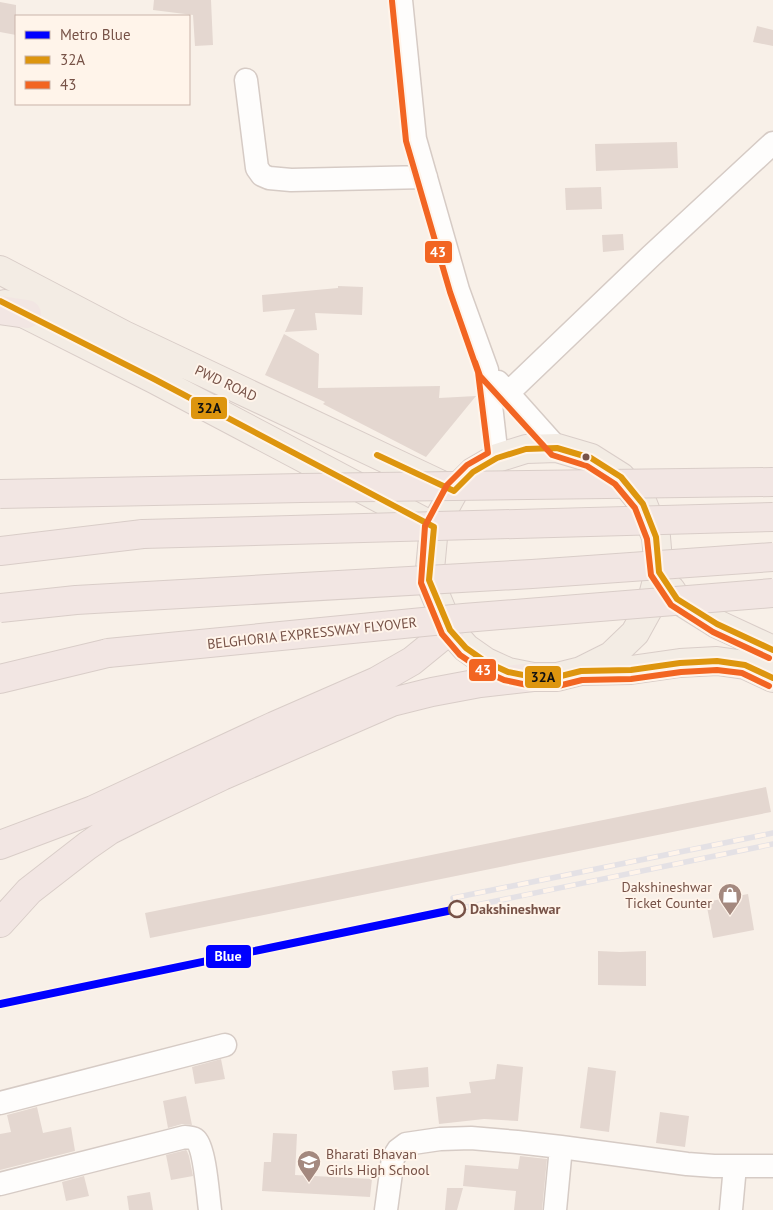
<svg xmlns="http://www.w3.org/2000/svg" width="773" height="1210" viewBox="0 0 773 1210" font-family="'PT Sans',sans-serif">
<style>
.building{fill:#e4d7d0}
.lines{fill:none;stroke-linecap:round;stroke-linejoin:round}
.minor-casing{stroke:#d6cbc5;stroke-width:25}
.major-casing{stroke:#d9cdc8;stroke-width:30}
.highway-casing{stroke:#d9cdc8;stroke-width:30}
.minor{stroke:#fefdfc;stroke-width:22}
.major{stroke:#f3ece4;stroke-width:28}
.highway{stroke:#f2e6e3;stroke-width:28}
.rail-casing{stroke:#e4e1e5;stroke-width:5.5}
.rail{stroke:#fff4ea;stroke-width:4;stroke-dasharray:11;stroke-linecap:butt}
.highway-bridge-casing{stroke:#d9cdc8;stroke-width:30;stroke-linecap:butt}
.highway-bridge{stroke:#f2e6e3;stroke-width:28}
.bus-1-casing{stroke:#fff4ea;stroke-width:10}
.bus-2-casing{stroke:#fff4ea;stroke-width:10}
.bus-1{stroke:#dd950e;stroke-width:6}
.bus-2{stroke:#f26522;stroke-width:6}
.metro-1-casing{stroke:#fff4ea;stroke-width:11}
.metro-1{stroke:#00f;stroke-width:8}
.bus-dot{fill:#775247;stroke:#fff4ea;stroke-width:2}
.stop-dot{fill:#fff4ea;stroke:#775247;stroke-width:2.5}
.labels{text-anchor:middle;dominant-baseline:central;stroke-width:4;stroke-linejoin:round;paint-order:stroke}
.street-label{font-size:14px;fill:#775247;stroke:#fff4ea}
.poi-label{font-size:14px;fill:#775247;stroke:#fff4ea;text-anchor:end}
.stop-label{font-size:14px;font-weight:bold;fill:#775247;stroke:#fff4ea;text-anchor:start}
.line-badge{stroke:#fff4ea;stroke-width:2}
.badge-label{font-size:14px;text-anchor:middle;font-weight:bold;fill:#fff}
.pale-badge-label{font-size:14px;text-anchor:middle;font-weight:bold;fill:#111}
</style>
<rect width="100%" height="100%" fill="#f8f0e8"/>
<!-- building -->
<path class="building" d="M154 0H211L213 45 195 46 193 15 153 10Z
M0 2 16 5V35L0 32Z
M757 26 773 30V46L753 42Z
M677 142 678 168 596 171 595 144Z
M601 187 602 209 566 210 565 188Z
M623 234 624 250 603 252 602 235Z
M338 286 363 287 362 315 315 313 317 330 285 332 295 309 263 312 262 295 338 288Z
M284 334 319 354 318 388 440 386 439 398 476 396 426 457 323 404 325 402 265 375Z
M766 787 771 812 150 938 145 913Z
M748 894 754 930 713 938 706 902Z
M598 951 620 952 646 951V986L598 985Z
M221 1059 225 1079 195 1084 192 1067Z
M497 1064 523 1067 518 1121 484 1119 439 1124 436 1097 471 1093 469 1082 495 1079Z
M428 1067 429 1087 394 1090 392 1071Z
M588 1067 616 1071 609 1132 580 1128Z
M186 1096 192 1125 182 1124 168 1128 163 1101Z
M37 1107 43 1133 71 1127 75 1151 0 1170V1134L11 1132 7 1115Z
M660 1112 689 1116 685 1147 656 1143Z
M273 1133 297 1134 295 1175 372 1179 370 1197 262 1191 264 1162H271Z
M186 1150 187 1151 189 1156 193 1176 171 1180 166 1155Z
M520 1156 547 1159 542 1210H514L516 1191 463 1186 465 1165 518 1169Z
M84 1176 89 1196 66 1201 62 1182Z
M447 1188H463L457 1210H445Z
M150 1192 153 1210H129L127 1196Z"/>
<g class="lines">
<!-- minor casing -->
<g class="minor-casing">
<path id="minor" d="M401 0 415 139 458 290 487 370 497 458
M246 80 257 168 262 175 269 178 291 180 426 177
M498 382 557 448
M490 400 508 393 651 256 773 143
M0 1103 225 1045
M0 1184 185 1137C189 1138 193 1137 196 1140 205 1149 208 1196 210 1210
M386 1210 393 1158 398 1150 406 1144 440 1139 471 1138 517 1142 561 1147 687 1164 714 1166H773
M555 1210 561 1147
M731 1210 735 1166"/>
</g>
<!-- major casing -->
<g class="major-casing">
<path id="major" d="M0 270 124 335 448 488
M5 304 154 379 434 527
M671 590 677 599 717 624 773 650
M581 671 611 656 635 633 651 604 659 572 656 537 643 504 621 477 591 458 557 448 526 449 497 458 473 472 454 491 434 527 429 580 450 630 466 648 486 662 508 672 533 677H557L581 671 631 670 680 663 717 661 745 665 773 678"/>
</g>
<!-- highway casing -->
<g class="highway-casing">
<path id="highway" d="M0 310 27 314
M0 551 143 534
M0 679 108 653
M0 845 93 810 274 726 377 681 412 661 450 630
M0 923 29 891 87 846 110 830 142 814 222 776 392 702 432 692 480 683 533 677"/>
</g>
<!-- minor -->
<use href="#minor" class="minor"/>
<!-- major -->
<use href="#major" class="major"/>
<!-- highway -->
<use href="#highway" class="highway"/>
<!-- rail casing -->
<g class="rail-casing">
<path id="rail" d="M453 898 773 833
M457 909 773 844"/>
</g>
<!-- rail -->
<use href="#rail" class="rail"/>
<!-- highway-bridge casing -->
<g class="highway-bridge-casing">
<path id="highway-bridge" d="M0 494 301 488 773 482
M143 534 773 517
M0 608 76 600 532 574 773 557
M108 653 464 618 773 593"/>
</g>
<!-- highway-bridge -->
<use href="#highway-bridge" class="highway-bridge"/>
<!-- bus-1 casing -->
<g class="bus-1-casing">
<path id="bus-1" d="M0 301 154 379 434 527 429 580 450 630 466 648 486 662 508 672 533 677H557L581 671 631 670 680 663 717 661 745 665 773 678
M377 455 454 491 473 472 497 458 526 449 557 448 591 458 621 477 643 504 656 537 659 572 677 599 717 624 773 650"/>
</g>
<!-- bus-2 casing -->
<g class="bus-2-casing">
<path id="bus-2" d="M392 1 406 141 450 292 478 372 488 453 467 465 447 485 425 526 421 583 442 634 460 655 482 670 504 680 532 686H558L582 680 631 679 681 672 717 670 742 673 769 686
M475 362 480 376 552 455 587 466 615 484 635 508 647 539 651 575 671 605 713 632 769 658"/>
</g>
<!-- bus-1 -->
<use href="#bus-1" class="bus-1"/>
<!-- bus-2 -->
<use href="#bus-2" class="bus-2"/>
<!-- metro-1 casing -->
<g class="metro-1-casing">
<path id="metro-1" d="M0 1004 457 909"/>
</g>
<!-- metro-1 -->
<use href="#metro-1" class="metro-1"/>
</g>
<!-- icons -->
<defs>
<g id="shop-pin" transform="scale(1.25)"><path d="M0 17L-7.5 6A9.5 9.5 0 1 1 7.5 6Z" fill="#a4897f" stroke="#fff4ea"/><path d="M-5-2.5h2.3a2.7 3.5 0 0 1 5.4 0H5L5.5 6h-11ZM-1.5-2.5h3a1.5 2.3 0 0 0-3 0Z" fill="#fff"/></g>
<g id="school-pin" transform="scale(1.25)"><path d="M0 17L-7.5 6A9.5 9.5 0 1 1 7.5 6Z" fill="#a4897f" stroke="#fff4ea"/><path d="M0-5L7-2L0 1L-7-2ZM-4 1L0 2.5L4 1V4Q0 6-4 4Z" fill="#fff"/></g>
</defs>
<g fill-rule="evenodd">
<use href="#shop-pin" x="730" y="895"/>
<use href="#school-pin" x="309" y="1162"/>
</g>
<!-- markers -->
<circle class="bus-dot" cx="586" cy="457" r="4.5"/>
<circle class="stop-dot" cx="457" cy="909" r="8"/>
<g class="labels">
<!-- street labels -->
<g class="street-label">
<text transform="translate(226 383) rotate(25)">PWD ROAD</text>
<text transform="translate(312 633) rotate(-6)">BELGHORIA EXPRESSWAY FLYOVER</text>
</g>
<!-- poi labels -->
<g class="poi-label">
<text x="712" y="887">Dakshineshwar<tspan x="712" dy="16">Ticket Counter</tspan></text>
<text x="326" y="1154" text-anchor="start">Bharati Bhavan<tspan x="326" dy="16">Girls High School</tspan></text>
</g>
<!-- stop labels -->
<g class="stop-label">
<text x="470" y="909">Dakshineshwar</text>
</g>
</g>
<g class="line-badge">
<rect x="424" y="240" width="29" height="24" rx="5" fill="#f26522"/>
<rect x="190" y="396" width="38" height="24" rx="5" fill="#dd950e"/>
<rect x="468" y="658" width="29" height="24" rx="5" fill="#f26522"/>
<rect x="524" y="665" width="38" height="24" rx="5" fill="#dd950e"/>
<rect x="205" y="944" width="47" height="25" rx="5" fill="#00f"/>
</g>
<g class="badge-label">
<text x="438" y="257">43</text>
<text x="483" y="675">43</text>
<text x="228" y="961">Blue</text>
</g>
<g class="pale-badge-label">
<text x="209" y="413">32A</text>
<text x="543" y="682">32A</text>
</g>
<!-- legend -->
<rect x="15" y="15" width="175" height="90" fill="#fff4ea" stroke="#c9b3a9"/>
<rect x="25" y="31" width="25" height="8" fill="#0000ff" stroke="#c9b3a9"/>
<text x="60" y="40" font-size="15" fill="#775247">Metro Blue</text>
<rect x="25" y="56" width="25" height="8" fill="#dd950e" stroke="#c9b3a9"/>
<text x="60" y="65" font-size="15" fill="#775247">32A</text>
<rect x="25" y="81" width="25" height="8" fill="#f26522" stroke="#c9b3a9"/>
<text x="60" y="90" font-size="15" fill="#775247">43</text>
</svg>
